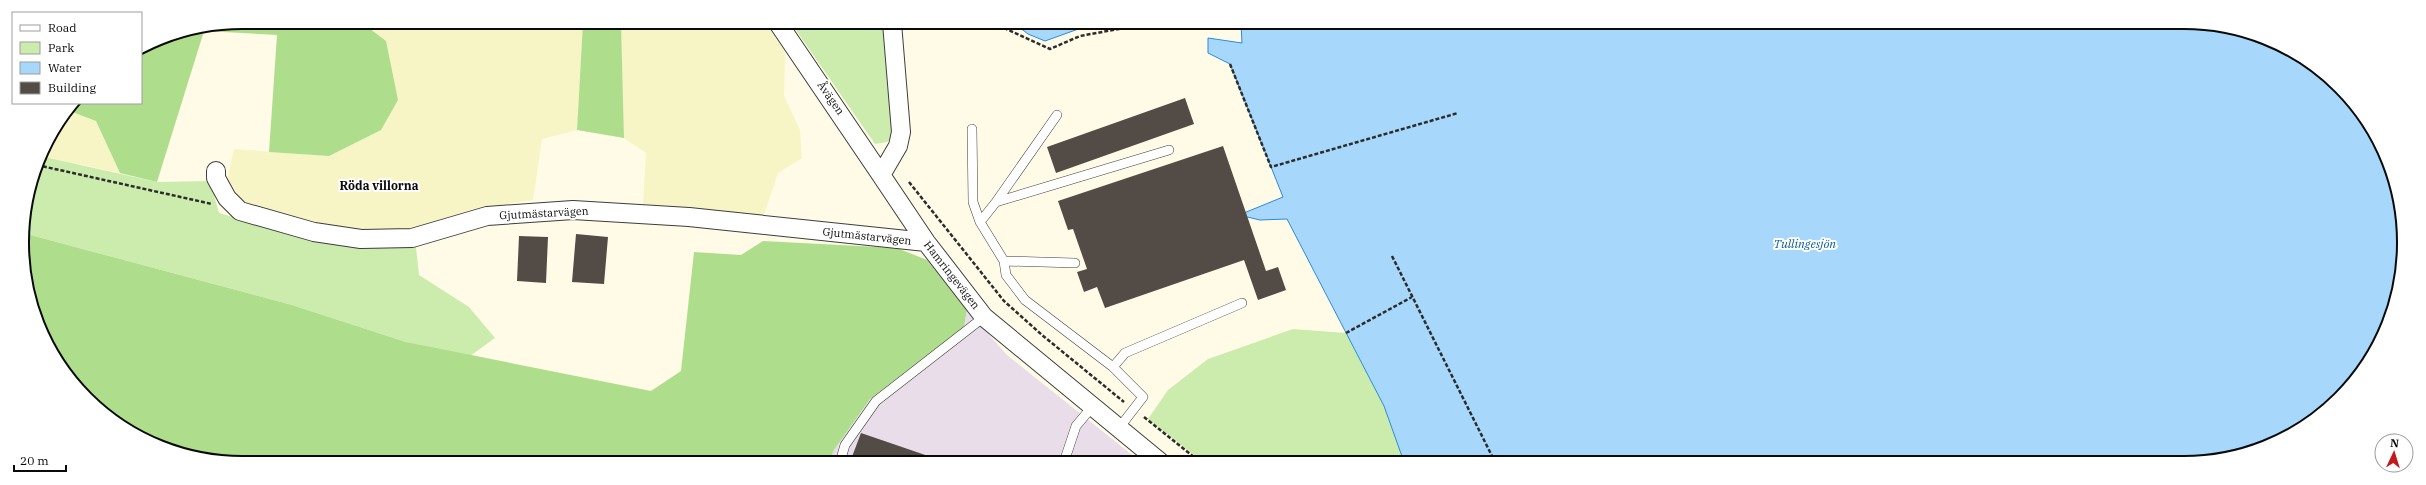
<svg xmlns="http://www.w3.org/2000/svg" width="2426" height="485" viewBox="0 0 2426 485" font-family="'IBM Plex Serif',serif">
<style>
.industrial{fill:#eaddea}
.farmland{fill:#f7f5c5}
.green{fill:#ccecae}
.forest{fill:#aede8c}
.water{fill:#a7d8fb;stroke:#298bd8}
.building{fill:#534c46}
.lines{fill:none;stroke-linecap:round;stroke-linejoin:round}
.service-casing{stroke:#3d3d3d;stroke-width:10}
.minor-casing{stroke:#3d3d3d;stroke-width:20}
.path{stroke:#2c2c2c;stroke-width:2.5;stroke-dasharray:4 2;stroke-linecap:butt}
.service{stroke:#fff;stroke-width:9}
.minor{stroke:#fff;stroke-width:18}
.labels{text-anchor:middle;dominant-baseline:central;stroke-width:4;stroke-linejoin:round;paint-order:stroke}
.street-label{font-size:11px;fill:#0a0a0a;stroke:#fff}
.neighbourhood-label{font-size:12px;font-weight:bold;fill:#0a0a0a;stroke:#fff}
.water-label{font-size:12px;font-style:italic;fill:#0b5ba4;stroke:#fff}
.rim{fill:none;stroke:#0a0a0a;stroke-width:2}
</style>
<rect width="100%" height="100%" fill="#fffbe7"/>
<!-- industrial -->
<path class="industrial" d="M967 310 1007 355 1141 462H829L834 450 870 399 964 327Z"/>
<!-- farmland -->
<path class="farmland" d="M361 22H583L577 130 542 139 533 200 473 209 412 229 365 231 318 224 245 204 227 180 234 149 329 156 386 41Z
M621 22H765L785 52 784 96 800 130 802 158 778 173 763 218 643 204 646 153 624 138Z
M70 111 96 120 120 173 40 156Z"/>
<!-- green -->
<path class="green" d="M791 23H884L895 136 887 142 875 144Z
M40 156 157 182 210 181 219 213 309 239 361 247H416L419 275 469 307 495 338 470 356 406 342 292 305 23 233Z
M1293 329 1346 333 1384 406 1404 462H1203L1148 419 1168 390 1208 359Z"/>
<!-- forest -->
<path class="forest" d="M243 22H361L386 41 398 100 381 130 329 156 269 152 277 35 204 31 157 182 120 173 96 121 70 111 76 103H141V50L158 39Z
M583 22H621L624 138 577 130Z
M23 233 292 305 406 342 651 391 681 371 694 252 741 255 763 241 897 248 927 260 967 310 964 327 870 399 834 450 829 462 214 461 132 434 77 388 34 313Z"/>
<!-- water -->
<path class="water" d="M1014 23H1129L1084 27 1045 41 1028 34Z
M1241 23 2212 24 2294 51 2358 108 2396 185 2402 271 2381 340 2339 399 2281 440 2198 463 1404 462 1384 406 1287 219 1260 220 1239 215 1283 197 1230 64 1208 53V38L1242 43Z"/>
<!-- building -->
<path class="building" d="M1185 98 1194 124 1056 173 1047 147Z
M1223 146 1266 271 1278 267 1286 290 1258 300 1244 260 1105 308 1097 287 1084 292 1077 272 1087 269 1073 229 1068 230 1058 201Z
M576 234 608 237 604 284 572 282Z
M519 236 548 237 546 283 517 281Z
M861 433 937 459V462H850Z"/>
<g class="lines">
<!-- service casing -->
<g class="service-casing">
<path id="service" d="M972 129 973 202 980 222 1004 261 1006 275 1025 300 1113 367 1143 397 1119 428
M996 202 1057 115
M980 222 996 202 1169 150
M1004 261 1075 263
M1113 367 1125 353 1242 303
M840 462 845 445 876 401 984 317
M1064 462 1076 426 1092 407"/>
</g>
<!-- minor casing -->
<g class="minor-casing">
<path id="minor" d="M778 23 881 175
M892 23 901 132 898 146 881 175 926 242 984 317 1160 462
M216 171V178L227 198 240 211 314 232 361 239 412 238 487 216 573 210 689 217 926 242"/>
</g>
<!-- path -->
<path class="path" d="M993 23 1050 49 1080 36 1135 26 1193 23
M1230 64 1271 167 1458 113
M37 165 212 204
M909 182 1004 301 1042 335 1124 402
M1392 256 1495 462
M1346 333 1412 297
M1144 417 1200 462"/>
<!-- service -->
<use href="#service" class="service"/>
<!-- minor -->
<use href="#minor" class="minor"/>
</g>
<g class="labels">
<!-- street labels -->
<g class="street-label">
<text transform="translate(831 98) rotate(55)">Åvägen</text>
<text transform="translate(544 213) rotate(-3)">Gjutmästarvägen</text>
<text transform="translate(867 236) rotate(6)">Gjutmästarvägen</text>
<text transform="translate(952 275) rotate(52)">Hamringevägen</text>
</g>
<!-- neighbourhood labels -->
<g class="neighbourhood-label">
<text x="379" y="185">Röda villorna</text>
</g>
<!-- water labels -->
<g class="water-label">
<text x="1805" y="243">Tullingesjön</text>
</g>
</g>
<!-- crop -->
<path d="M0 0H2426V485H0ZM242 29H2184A213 213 0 0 1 2397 242V243A213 213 0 0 1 2184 456H242A213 213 0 0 1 29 243V242A213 213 0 0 1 242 29Z" fill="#fff" fill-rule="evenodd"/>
<path class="rim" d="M242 29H2184A213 213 0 0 1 2397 242V243A213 213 0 0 1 2184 456H242A213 213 0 0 1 29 243V242A213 213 0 0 1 242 29Z"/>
<!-- legend -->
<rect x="12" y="12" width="130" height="92" fill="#ffffff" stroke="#9d9d9d"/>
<rect x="20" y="25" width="20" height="6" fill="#ffffff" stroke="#9d9d9d"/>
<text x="48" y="32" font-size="12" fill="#0a0a0a">Road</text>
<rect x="20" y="42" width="20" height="12" fill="#ccecae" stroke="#9d9d9d"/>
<text x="48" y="52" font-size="12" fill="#0a0a0a">Park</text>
<rect x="20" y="62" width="20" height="12" fill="#a7d8fb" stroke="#9d9d9d"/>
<text x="48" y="72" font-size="12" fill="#0a0a0a">Water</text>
<rect x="20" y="82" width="20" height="12" fill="#534c46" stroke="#9d9d9d"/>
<text x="48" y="92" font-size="12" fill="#0a0a0a">Building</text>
<!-- north arrow -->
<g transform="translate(2394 453) rotate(4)"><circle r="19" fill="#ffffff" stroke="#9d9d9d"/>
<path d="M0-3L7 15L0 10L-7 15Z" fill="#c3191a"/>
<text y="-6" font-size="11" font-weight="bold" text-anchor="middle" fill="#0a0a0a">N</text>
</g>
<!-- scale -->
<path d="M14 465v6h52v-6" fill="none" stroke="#0a0a0a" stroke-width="2"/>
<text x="20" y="465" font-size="12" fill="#0a0a0a" stroke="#ffffff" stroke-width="3" paint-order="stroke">20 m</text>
</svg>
